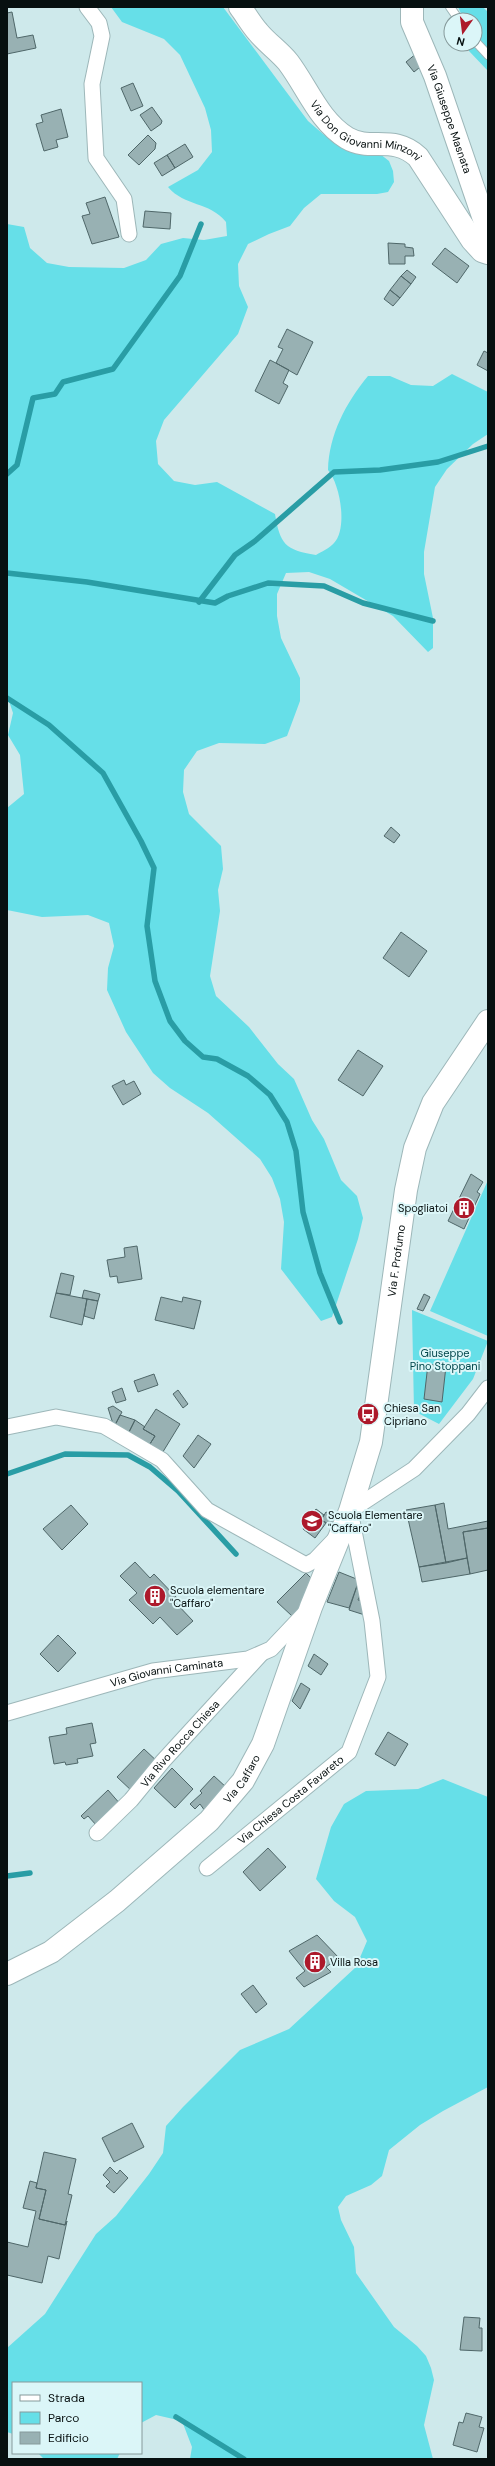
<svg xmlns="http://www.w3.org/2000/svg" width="495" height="2466" viewBox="0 0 495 2466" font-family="'DM Sans',sans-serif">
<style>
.green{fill:#66dfe8}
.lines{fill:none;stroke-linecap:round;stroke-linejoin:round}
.stream{stroke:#299da5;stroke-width:5.5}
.building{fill:#98b1b3;stroke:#4f6769}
.lane-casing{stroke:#9db7b9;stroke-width:10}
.street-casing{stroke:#9db7b9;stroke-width:17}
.secondary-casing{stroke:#9db7b9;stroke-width:24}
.lane{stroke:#fff;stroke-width:8}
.street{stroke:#fff;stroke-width:15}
.secondary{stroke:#fff;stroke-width:22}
.labels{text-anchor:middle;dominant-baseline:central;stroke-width:4;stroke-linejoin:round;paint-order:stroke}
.street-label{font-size:11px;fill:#071010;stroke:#dbf6f8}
.poi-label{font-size:11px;fill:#071010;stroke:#dbf6f8;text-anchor:start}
.park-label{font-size:11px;fill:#00464b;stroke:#dbf6f8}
</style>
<rect width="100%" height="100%" fill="#cee9eb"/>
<!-- green -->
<path class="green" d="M111 7H223L308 121 323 134 332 140 380 154 389 161 393 171 394 182 388 192 377 194H321L304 208 290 226 269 234 248 244 238 264 239 286 248 307 238 334 164 420 156 441 158 464 174 481 195 485 217 482 275 514C280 544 285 550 316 555 321 552 330 548 334 543 348 528 340 484 328 470 329 434 346 403 368 376H390L411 385 433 386 452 374 488 392V434L473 444 447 469 435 487 424 552V574L433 618V648L428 652 393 616 330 579 309 572 286 573 277 594V616L281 638 300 678V701L287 736 265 744 219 743 197 751 184 770 183 792 189 814 221 846 223 869 218 890 220 911 210 976 216 996 249 1027 278 1064 294 1079 312 1120 324 1139 341 1180 357 1196 363 1218 358 1239 332 1317 321 1321 281 1269 284 1222 280 1199 272 1178 260 1159 208 1113 170 1088 153 1073 126 1032 107 990 108 968 114 946 109 923 88 915 42 917 7 910V808L24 794 20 755 8 735 13 713 7 695V224L24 227 30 248 47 263 69 267 124 268 146 260 161 244 183 238 204 240 227 236 226 222C209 201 185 207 168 187L198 170 212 152 211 130 205 108 180 55 164 39 122 22Z
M458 7H483L488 12V71L469 51V44H475V20H464Z
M488 1180V1336L430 1311Z
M412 1310 488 1341 473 1379 439 1424 414 1411Z
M443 1779 488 1797V2087L443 2111 420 2125 389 2150 382 2176 371 2185 346 2196 338 2207 341 2220 354 2247 356 2273 394 2327 417 2346 426 2356 431 2368 434 2380 424 2425 433 2459H190L192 2447 182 2421 156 2415 141 2423V2383H13V2434L7 2432V2348L45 2314 96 2234 116 2216 149 2174 163 2153 166 2126 183 2107 240 2050 289 2029 356 1967 367 1941 355 1917 334 1901 316 1879 331 1827 344 1804 366 1791 418 1789Z
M38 2453H120L117 2459H44Z"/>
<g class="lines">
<!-- stream -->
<path class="stream" d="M7 474 17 465 33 398 55 394 63 382 113 369 180 276 201 224
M7 573 87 582 215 603 228 596 268 583 324 586 363 603 433 621
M199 602 235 555 255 541 334 472 380 470 438 462 488 446
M7 698 49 725 103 773 141 841 154 868 147 926 155 981 170 1021 185 1041 203 1057 217 1059 248 1076 270 1095 287 1122 296 1151 303 1212 320 1273 340 1322
M7 1474 65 1454 128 1455 150 1467 178 1491 236 1554
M7 1876 30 1873
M176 2417 244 2459"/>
</g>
<!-- building -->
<path class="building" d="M12 12 17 38 33 35 36 48 7 54V13Z
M417 53 425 63 414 72 406 62Z
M133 83 143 106 131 111 121 88Z
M152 107 162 121 161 124 151 131 140 115Z
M61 109 68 137 56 140 58 147 44 151 36 124 43 122 41 115Z
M148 135 156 143 155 149 139 165 128 155Z
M185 144 193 157 175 168 167 155Z
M167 155 175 168 162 176 154 163Z
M105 197 119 237 92 244 82 216 90 214 86 203Z
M145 211 171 213 170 229 143 227Z
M388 243 405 244V247L413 248 414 256H405V264H389Z
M445 248 469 266 457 283 432 264Z
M407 270 416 277 411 284 401 276Z
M401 276 411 284 400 298 390 290Z
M390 290 400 298 393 306 384 299Z
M287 329 313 342 297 375 276 363 283 349 278 347Z
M484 351 488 353V371L477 365Z
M270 360 289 370 283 383 288 386 279 404 255 391Z
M391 827 400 835 394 843 384 836Z
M401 932 427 951 409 977 383 958Z
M358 1050 383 1066 363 1096 338 1080Z
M124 1080 126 1085 134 1081 141 1094 123 1105 112 1086Z
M471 1174 483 1182 477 1192 480 1194 464 1229 448 1221Z
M137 1246 142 1279 118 1283 117 1276 110 1277 107 1260 125 1257 124 1248Z
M61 1273 74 1276 70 1295 56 1293Z
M84 1290 100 1294 98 1301 82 1298Z
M56 1293 87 1299 82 1325 50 1317Z
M424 1294 430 1297 423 1311 417 1309Z
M161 1297 182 1302 183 1297 201 1301 194 1329 155 1320Z
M87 1299 98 1301 94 1319 84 1316Z
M428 1364 446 1366 442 1402 424 1399Z
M154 1374 158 1385 138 1392 134 1381Z
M122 1388 126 1400 116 1403 112 1392Z
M178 1390 188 1404 183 1408 173 1394Z
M113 1406 122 1412 114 1427 108 1408Z
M156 1409 180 1424 161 1455 148 1447 155 1436 143 1429Z
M120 1415 135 1420 129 1432 114 1427Z
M135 1420 145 1427 143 1429 155 1436 148 1447 129 1432Z
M198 1435 211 1444 194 1468 183 1456Z
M444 1503 448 1529 488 1521V1528L463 1532 467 1558 446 1563 435 1505Z
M71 1505 88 1524 62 1550 43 1529Z
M435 1505 446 1563 419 1567 406 1510Z
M316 1509 324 1515 321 1520 326 1523 315 1538 303 1529Z
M326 1512 339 1519 333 1526 321 1520Z
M488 1528V1570L470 1574 463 1532Z
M467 1558 470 1574 422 1582 419 1567Z
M135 1562 150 1578 154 1574 178 1599 175 1602 193 1621 177 1635 160 1617 153 1624 129 1600 137 1593 120 1576Z
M339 1572 359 1580 349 1608 327 1602Z
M306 1573 316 1583 313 1595 292 1616 277 1602Z
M357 1586 362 1589 358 1600 367 1603 368 1616 349 1610Z
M58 1635 76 1653 58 1672 40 1654Z
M314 1654 328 1664 321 1675 308 1666Z
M301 1683 310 1689 300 1709 292 1701Z
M92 1723 96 1743 90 1744 93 1756 77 1759 78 1763 66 1765 65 1762 54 1764 49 1737 67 1734 66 1728Z
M388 1732 408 1744 395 1766 375 1754Z
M144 1749 160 1764 133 1792 117 1777Z
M172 1768 193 1789 175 1808 154 1788Z
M214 1776 227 1788 205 1811 200 1804 195 1809 190 1804 202 1793 200 1791Z
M108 1790 121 1805 97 1826 88 1816 84 1819 81 1816Z
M268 1848 286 1867 260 1891 243 1872Z
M317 1935 339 1958 326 1967 331 1972 304 1987 296 1978 305 1971 289 1951Z
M253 1985 267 2004 256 2013 241 1994Z
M132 2123 144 2147 114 2162 102 2138Z
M44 2152 76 2159 68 2194 72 2195 65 2225 39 2219 46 2190 36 2188Z
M110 2167 117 2174 120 2170 128 2178 114 2193 106 2186 110 2182 103 2175Z
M30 2181 37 2183 36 2188 46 2190 39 2219 65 2225 67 2221 59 2259 48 2256 42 2283 7 2275V2242L28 2247 36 2211 23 2208Z
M464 2317 480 2318 479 2328H482V2351L460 2350Z
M466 2413 482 2417 479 2427 484 2428 477 2452 453 2445 459 2422 463 2423Z"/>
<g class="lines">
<!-- lane casing -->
<g class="lane-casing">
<path id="lane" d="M450 7 459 20
M475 41 488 55"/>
</g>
<!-- street casing -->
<g class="street-casing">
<g id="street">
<path d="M87 7 99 23 102 36 92 84 96 158 124 199 129 234"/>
<path d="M7 1427 56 1417 104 1426 162 1460 207 1510 306 1565 315 1560 335 1539"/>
<path id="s1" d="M7 1713 153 1671 248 1659 271 1649 306 1612"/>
<path id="s2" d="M97 1833 131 1800 163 1761 261 1654"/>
<path id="s3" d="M207 1868 349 1752 378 1677 372 1621 350 1511 414 1469 468 1414 488 1388"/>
</g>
</g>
<!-- secondary casing -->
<g class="secondary-casing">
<g id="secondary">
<path id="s4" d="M240 7C246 15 251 24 258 32 267 43 279 51 288 62 307 87 319 121 347 138 371 152 393 134 418 157L472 240 482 251 488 253"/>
<path id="s5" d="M412 7V22L435 76 488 231"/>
<path id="s6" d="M7 1974 51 1952 117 1901 209 1821 243 1781 263 1744 311 1607 350 1511 371 1442 406 1190 415 1148 433 1103 488 1021"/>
</g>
</g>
<!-- lane -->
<use href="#lane" class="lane"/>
<!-- street -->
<use href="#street" class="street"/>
<!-- secondary -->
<use href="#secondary" class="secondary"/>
</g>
<!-- icons -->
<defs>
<g id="building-disc" transform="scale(1.15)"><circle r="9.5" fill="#ad192b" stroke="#dbf6f8"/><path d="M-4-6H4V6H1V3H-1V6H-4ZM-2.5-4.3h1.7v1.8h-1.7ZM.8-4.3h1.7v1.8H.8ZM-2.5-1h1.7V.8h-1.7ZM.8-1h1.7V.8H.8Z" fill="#fff"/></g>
<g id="bus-disc" transform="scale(1.15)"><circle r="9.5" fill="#ad192b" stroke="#dbf6f8"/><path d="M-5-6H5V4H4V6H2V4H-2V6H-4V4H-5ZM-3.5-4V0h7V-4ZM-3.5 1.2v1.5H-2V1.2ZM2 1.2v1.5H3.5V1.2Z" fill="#fff"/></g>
<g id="school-disc" transform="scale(1.15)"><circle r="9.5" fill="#ad192b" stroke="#dbf6f8"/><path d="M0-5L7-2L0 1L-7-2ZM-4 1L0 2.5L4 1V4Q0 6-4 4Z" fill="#fff"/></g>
</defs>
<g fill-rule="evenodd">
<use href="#building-disc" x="464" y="1208"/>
<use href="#bus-disc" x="368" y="1414"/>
<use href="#school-disc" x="312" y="1521"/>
<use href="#building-disc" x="155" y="1596"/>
<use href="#building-disc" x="315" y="1962"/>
</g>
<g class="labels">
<!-- street labels -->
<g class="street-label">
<text stroke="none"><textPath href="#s5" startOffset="119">Via Giuseppe Masnata</textPath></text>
<text stroke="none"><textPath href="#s4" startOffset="184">Via Don Giovanni Minzoni</textPath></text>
<text stroke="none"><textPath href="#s6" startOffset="853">Via F. Profumo</textPath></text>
<text stroke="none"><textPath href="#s1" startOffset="165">Via Giovanni Caminata</textPath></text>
<text stroke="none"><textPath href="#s2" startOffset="122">Via Rivo Rocca Chiesa</textPath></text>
<text stroke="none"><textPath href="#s6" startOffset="308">Via Caffaro</textPath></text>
<text stroke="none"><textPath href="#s3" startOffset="108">Via Chiesa Costa Favareto</textPath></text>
</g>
<!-- poi labels -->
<g class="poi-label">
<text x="448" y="1208" text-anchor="end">Spogliatoi</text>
<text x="384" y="1408">Chiesa San<tspan x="384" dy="13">Cipriano</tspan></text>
<text x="328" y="1515">Scuola Elementare<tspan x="328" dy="13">"Caffaro"</tspan></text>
<text x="170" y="1590">Scuola elementare<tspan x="170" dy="13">"Caffaro"</tspan></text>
<text x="330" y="1962">Villa Rosa</text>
</g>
<!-- park labels -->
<g class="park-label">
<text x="445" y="1353">Giuseppe<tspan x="445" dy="13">Pino Stoppani</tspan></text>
</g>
</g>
<!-- border -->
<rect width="495" height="2466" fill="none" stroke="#071010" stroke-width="16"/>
<!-- legend -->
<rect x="12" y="2382" width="130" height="72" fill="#dbf6f8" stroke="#869a9b"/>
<rect x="20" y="2395" width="20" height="6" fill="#ffffff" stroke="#869a9b"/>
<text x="48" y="2402" font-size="12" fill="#071010">Strada</text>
<rect x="20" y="2412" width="20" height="12" fill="#66dfe8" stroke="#869a9b"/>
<text x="48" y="2422" font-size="12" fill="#071010">Parco</text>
<rect x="20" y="2432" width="20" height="12" fill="#98b1b3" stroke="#869a9b"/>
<text x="48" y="2442" font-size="12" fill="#071010">Edificio</text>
<!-- north arrow -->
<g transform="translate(463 32) rotate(194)"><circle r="19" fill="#dbf6f8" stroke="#869a9b"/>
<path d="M0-3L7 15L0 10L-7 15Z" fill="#ad192b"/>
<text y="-6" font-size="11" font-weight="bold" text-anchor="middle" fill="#071010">N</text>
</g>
</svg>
